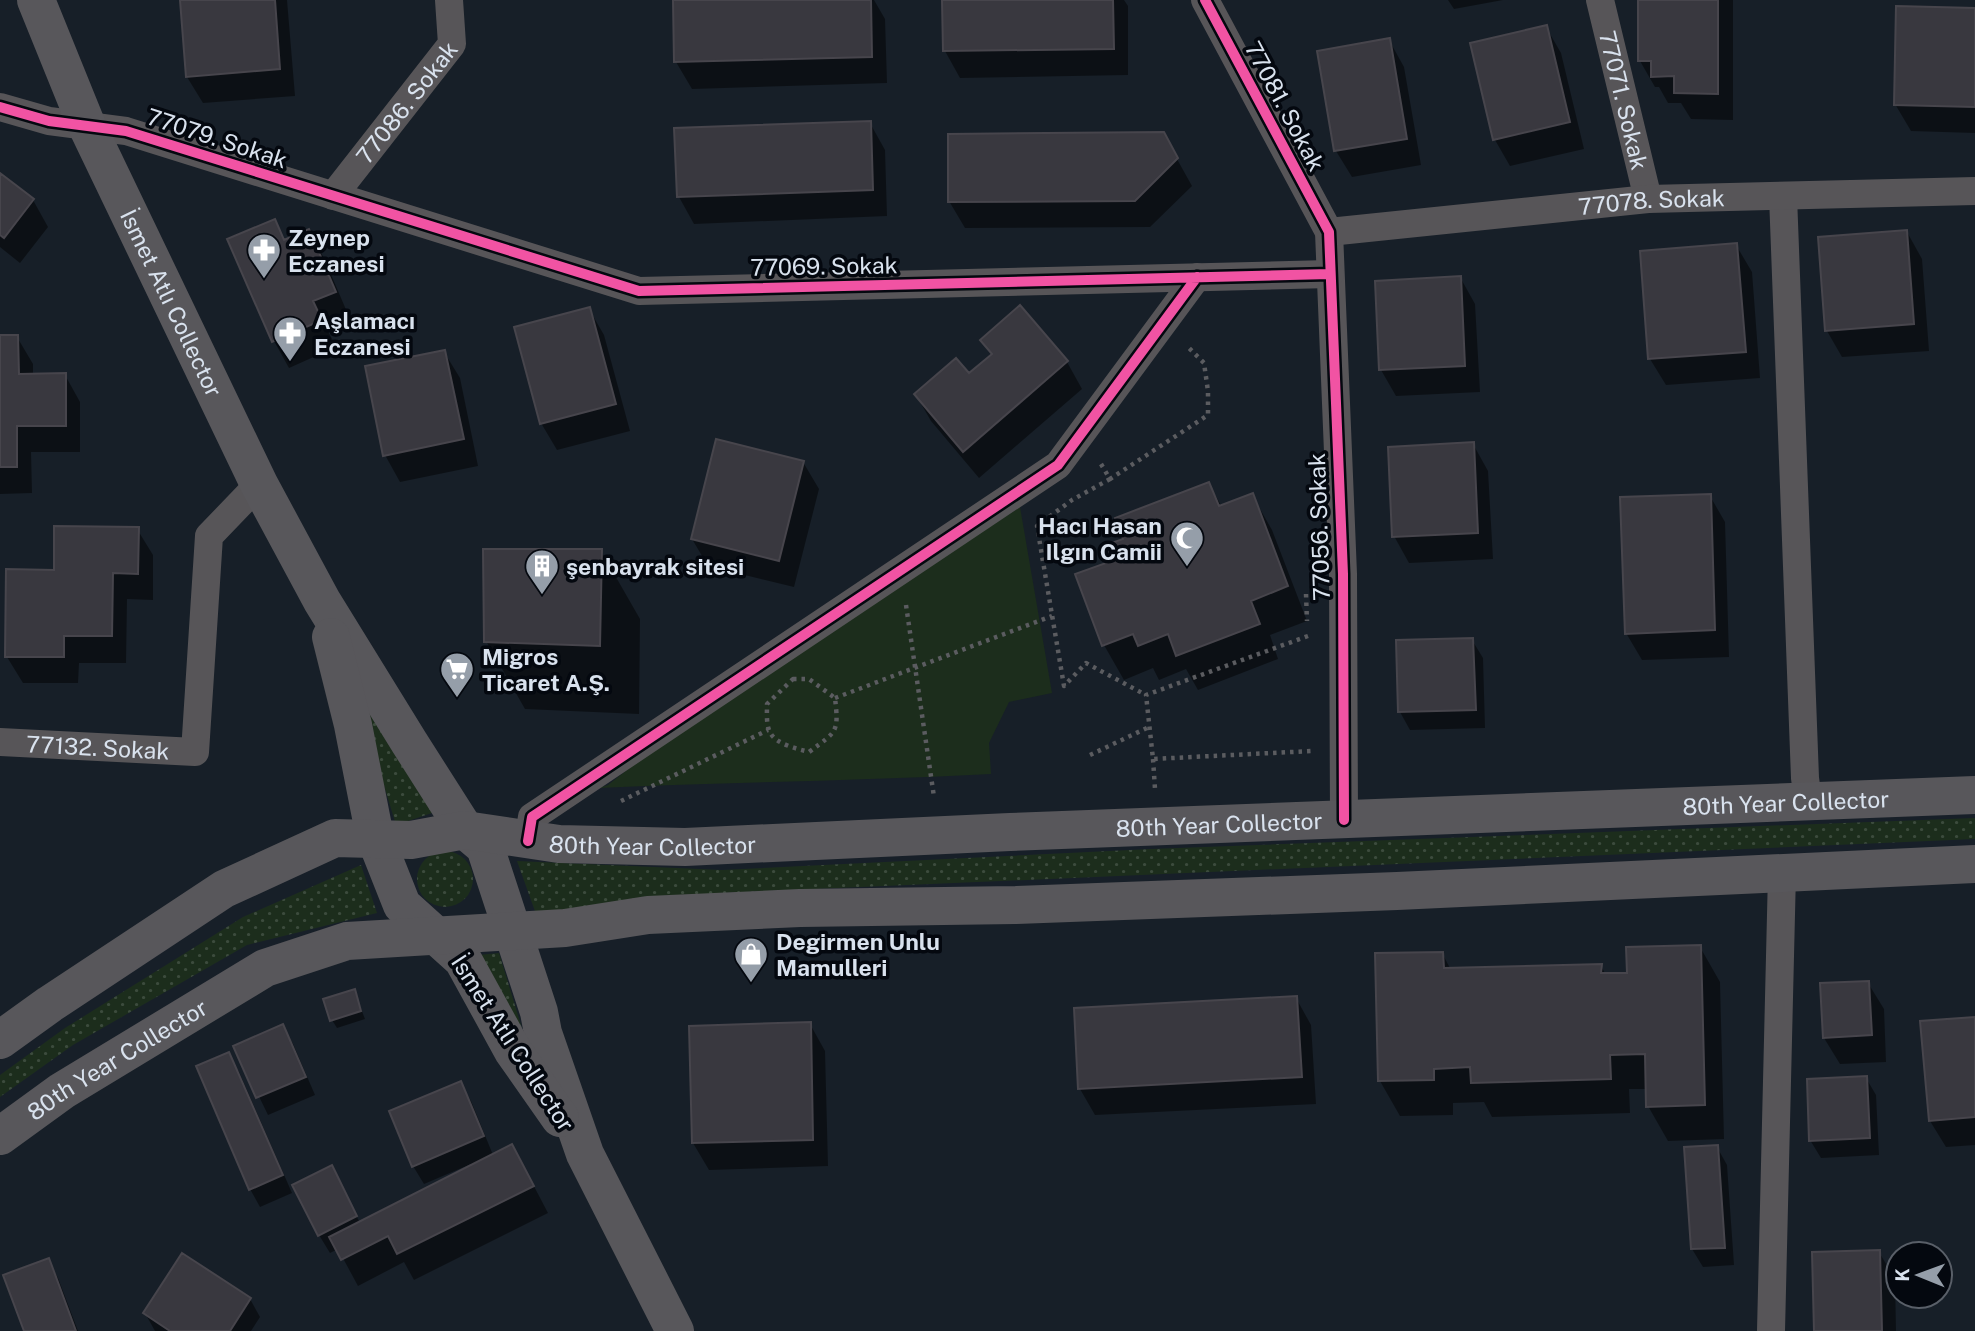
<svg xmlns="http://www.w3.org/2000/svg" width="1975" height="1331" viewBox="0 0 1975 1331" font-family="'Public Sans',sans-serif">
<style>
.grass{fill:url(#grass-dots)}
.park{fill:#1c2d1c}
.shadow{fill:#0007}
.building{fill:#39383f;stroke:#47454c;stroke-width:2}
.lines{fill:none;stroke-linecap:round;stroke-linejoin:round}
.path{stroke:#5b5c60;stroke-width:4.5;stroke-dasharray:3.5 5;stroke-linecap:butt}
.minor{stroke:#575558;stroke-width:28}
.secondary{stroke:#58575b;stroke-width:38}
.cycleway-casing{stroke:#04080f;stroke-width:15}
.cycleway{stroke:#f153a3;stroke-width:10}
.labels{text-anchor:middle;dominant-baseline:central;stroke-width:7;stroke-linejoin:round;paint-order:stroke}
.street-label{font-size:23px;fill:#d9e2ee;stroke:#04080f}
.poi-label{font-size:23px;font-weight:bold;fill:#d9e2ee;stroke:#04080f;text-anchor:start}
</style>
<defs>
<pattern id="grass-dots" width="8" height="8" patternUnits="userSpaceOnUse" patternTransform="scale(1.75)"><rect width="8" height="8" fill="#1c2d1c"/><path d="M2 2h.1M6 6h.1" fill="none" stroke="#3c4b3d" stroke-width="1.8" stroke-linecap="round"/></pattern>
</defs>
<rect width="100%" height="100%" fill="#171f28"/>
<!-- grass -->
<path class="grass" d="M354 687 435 812 396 825Z
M1975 818V839L724 893 536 914 517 861 722 870 1151 849Z
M417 879a28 28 0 1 1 56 0a28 28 0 1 1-56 0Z
M361 865 377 913 247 945 73 1045 0 1097V1075L65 1028 243 917Z
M499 953 531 1058 479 955Z"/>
<!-- park -->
<path class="park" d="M1020 507 1052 693 1009 702 989 743 991 774C860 781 729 782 598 788L608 785 679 729Z"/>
<!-- shadow -->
<path class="shadow" d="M181 0H287L295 96 203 103 187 77Z
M674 0H874L885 19 887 83 692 89 676 62Z
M944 0H1124L1128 6V75L960 78 945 51Z
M1448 0H1503L1454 9Z
M1640 0H1733V120L1691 119 1681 103H1668L1659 87H1655L1640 61Z
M1975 10V133L1911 131 1895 104Z
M1546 27 1561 53 1584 149 1510 166 1495 140 1472 45Z
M1389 40 1404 67 1421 165 1352 177 1336 151 1319 52Z
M870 123 885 150 887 216 694 224 679 197 676 130Z
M1163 134 1192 186 1150 227 965 228 949 201Z
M0 175 33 200 48 227 20 263 0 247Z
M274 221 285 241 308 231 324 258 350 319 327 329 336 347 289 368 274 341Z
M1907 232 1922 259 1929 351 1842 357 1827 331Z
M1736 245 1752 272 1760 378 1666 385 1650 359Z
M1460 277 1475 304 1480 392 1396 396 1381 370Z
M1020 308 1067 362 1082 389 979 478 931 421 916 395 969 376 992 356 983 340Z
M589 309 604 335 630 431 557 450 541 423Z
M0 337H17L33 364V375H65L80 402V452H31L32 493 0 494Z
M444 352 460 378 478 466 400 482 385 455Z
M1473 444 1488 471 1493 559 1409 563 1394 536Z
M803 462 819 489 794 587 708 566 692 539Z
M1209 484 1222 507 1252 495 1272 530 1307 621 1270 635 1278 659 1198 690 1186 669 1159 680 1153 668 1124 680 1104 645 1077 575 1111 563 1125 540Z
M1710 496 1725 522 1729 657 1642 660 1626 633Z
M137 529 153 555V600L127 599 126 663H79L78 683H23L7 657 56 572Z
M601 551 640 619 639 714 525 709 486 641Z
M1472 640 1483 658 1485 728 1410 730 1400 712 1398 642Z
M1700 947 1720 982 1724 1139 1668 1141 1648 1106V1089H1629L1630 1113 1492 1117 1484 1102 1453 1103V1115L1400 1116 1380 1081 1377 955 1442 953 1451 970 1601 966 1606 975 1629 974Z
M1868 983 1884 1009 1886 1062 1840 1064 1824 1038Z
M354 991 365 1019 337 1028 332 1020Z
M1296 998 1311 1025 1316 1104 1095 1115 1080 1089Z
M1975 1019V1145L1946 1147 1930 1121Z
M810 1024 825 1051 828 1166 709 1170 693 1143Z
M283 1026 293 1044 315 1095 268 1115 235 1047Z
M229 1054 239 1072 292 1193 260 1207 250 1189Z
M1866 1078 1876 1095 1879 1155 1821 1158 1810 1140Z
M460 1083 471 1101 493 1155 527 1173 548 1213 414 1280 404 1262 358 1286 338 1249 330 1253 319 1235 341 1185 360 1223 472 1166 471 1164 424 1184 413 1166Z
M1717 1147 1727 1165 1734 1265 1703 1267 1692 1249Z
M1879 1252 1895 1279 1896 1331H1816Z
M48 1260 58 1278 78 1331H26Z
M250 1299 260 1317 251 1331H155L145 1313Z"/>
<!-- building -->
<path class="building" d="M180 0H275L280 69 186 77Z
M673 0H871L872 57 674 62Z
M942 0H1113L1114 49 943 51Z
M1638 0H1718V94L1674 93V76L1651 77V61H1638Z
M1896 6 1975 8V107L1894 105Z
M1547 25 1570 122 1493 140 1470 43Z
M1390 38 1407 139 1334 151 1317 51Z
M871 121 873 190 677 197 674 128Z
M1164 132 1178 158 1135 201 948 202V134Z
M0 173 34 199 4 238 0 235Z
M275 219 284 240 309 229 336 292 313 301 322 320 272 342 227 239Z
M1907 230 1914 324 1825 331 1818 237Z
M1737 243 1746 352 1648 359 1640 251Z
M1461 276 1465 366 1379 370 1375 281Z
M1020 305 1068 361 963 452 914 394 956 358 969 373 992 354 980 340Z
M590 307 616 404 540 424 514 327Z
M0 335H18L19 374 66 373V426H17V467H0Z
M445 350 464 439 383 456 365 366Z
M716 439 804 461 779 561 691 539Z
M1474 442 1478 533 1392 537 1388 447Z
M1209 482 1219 506 1253 493 1288 586 1251 601 1260 624 1176 656 1168 634 1138 646 1133 634 1102 646 1075 574 1109 562 1103 546 1123 539 1115 518Z
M1711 494 1715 630 1625 634 1620 497Z
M54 526 139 527 138 574 113 573 112 636H64V657H5L6 569 54 570Z
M483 549H602L600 646 484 642Z
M1473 638 1476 710 1398 712 1396 640Z
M1701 945 1705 1105 1646 1107 1645 1054 1610 1055 1611 1079 1471 1083 1470 1067 1434 1069V1080L1378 1081 1375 953 1443 952 1444 968 1602 964 1601 973H1627L1626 947Z
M1869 981 1872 1035 1823 1038 1820 983Z
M355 989 361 1011 330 1021 323 999Z
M1297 996 1302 1077 1078 1089 1074 1008Z
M1975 1017V1117L1929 1121 1920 1021Z
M811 1022 813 1140 692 1143 689 1026Z
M283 1024 306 1077 256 1098 233 1046Z
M229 1052 283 1175 249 1190 196 1066Z
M1867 1076 1870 1138 1809 1141 1807 1079Z
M461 1081 484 1136 412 1167 389 1111Z
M512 1144 534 1186 397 1254 388 1236 341 1260 329 1237Z
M1718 1145 1725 1248 1691 1249 1684 1147Z
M332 1165 357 1216 318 1236 292 1185Z
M1880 1250 1882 1331H1814L1812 1252Z
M182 1253 251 1298 230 1331H170L143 1313Z
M49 1258 76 1331H24L3 1275Z"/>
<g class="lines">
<!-- path -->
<path class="path" d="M1101 464 1110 479 1208 415V391L1204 363 1187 346
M1110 479 1072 500 1037 526 1064 686 1086 663 1146 695
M1306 594 1307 621
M906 605 934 797
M1308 636 1146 695 1153 759 1311 751
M793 679H809L835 698C839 733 837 731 809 752 798 749 775 744 770 732 766 725 767 713 767 704Z
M835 698 1052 616
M1090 755 1149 727
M1153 759 1155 789
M621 801 768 730"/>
<!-- minor -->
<g class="minor">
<path d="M1205 0 1329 232 1343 574 1344 820"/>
<path id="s1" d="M1600 0 1648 199"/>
<path d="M0 107 49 121 126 131 639 291 1330 274"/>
<path id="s2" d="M333 196 452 44 449 0"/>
<path d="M1783 196 1805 778 1808 801"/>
<path id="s3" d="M1329 232 1648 199 1975 191"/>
<path id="s4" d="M0 742 195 752 209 536 259 484"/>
<path d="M528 841 532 817 1058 465 1197 277"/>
<path d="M1771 1331 1782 873"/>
</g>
<!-- secondary -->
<g class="secondary">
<path id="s5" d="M36 0 87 126 259 484 322 601 409 742 465 830 485 847 539 1012 543 1033 585 1154 675 1331"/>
<path d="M331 637 353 725 375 837 402 905 463 960 513 1051 560 1118"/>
<path id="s6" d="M0 1040 50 1004 224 889 335 838 411 840 465 830 559 844 685 847 1010 832 1975 795"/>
<path id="s7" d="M0 1136 62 1091 265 968 347 941 565 928 648 915 800 908 1016 905 1397 891 1975 864"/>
</g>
<!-- cycleway casing -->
<g class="cycleway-casing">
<path id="cycleway" d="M1205 0 1329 232 1343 574 1344 820
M0 107 49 121 126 131 639 291 1330 274
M528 841 532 817 1058 465 1197 277"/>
</g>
<!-- cycleway -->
<use href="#cycleway" class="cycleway"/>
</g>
<!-- icons -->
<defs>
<g id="pharmacy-pin" transform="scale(1.75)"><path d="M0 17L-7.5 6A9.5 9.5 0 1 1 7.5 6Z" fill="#959ea9" stroke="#04080f"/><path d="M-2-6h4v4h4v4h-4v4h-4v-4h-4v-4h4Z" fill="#fff"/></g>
<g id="mosque-pin" transform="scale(1.75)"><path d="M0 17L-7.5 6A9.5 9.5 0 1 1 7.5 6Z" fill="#959ea9" stroke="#04080f"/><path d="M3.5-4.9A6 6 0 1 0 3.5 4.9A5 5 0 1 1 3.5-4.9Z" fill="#fff"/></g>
<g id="building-pin" transform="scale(1.75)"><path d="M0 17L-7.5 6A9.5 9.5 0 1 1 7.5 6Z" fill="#959ea9" stroke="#04080f"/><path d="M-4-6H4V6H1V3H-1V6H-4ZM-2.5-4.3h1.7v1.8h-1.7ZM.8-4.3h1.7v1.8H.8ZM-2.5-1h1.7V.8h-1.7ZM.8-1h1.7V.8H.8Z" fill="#fff"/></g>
<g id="supermarket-pin" transform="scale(1.75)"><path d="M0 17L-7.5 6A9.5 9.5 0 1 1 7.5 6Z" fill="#959ea9" stroke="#04080f"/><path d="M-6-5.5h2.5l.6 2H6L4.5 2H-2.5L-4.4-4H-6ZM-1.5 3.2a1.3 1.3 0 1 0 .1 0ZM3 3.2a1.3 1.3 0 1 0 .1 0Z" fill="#fff"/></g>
<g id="shop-pin" transform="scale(1.75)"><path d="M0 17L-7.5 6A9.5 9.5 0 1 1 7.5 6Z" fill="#959ea9" stroke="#04080f"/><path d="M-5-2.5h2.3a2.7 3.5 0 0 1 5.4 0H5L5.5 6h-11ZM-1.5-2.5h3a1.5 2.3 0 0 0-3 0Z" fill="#fff"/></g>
</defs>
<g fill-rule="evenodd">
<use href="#pharmacy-pin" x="264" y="250"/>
<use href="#pharmacy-pin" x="290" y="333"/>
<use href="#mosque-pin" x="1187" y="538"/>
<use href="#building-pin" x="542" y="566"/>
<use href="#supermarket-pin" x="457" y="669"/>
<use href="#shop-pin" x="751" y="954"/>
</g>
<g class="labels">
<!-- street labels -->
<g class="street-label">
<text stroke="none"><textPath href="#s1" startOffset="103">77071. Sokak</textPath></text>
<text stroke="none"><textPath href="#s2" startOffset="119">77086. Sokak</textPath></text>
<text transform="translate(1285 106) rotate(62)">77081. Sokak</text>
<text transform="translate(217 138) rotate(18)">77079. Sokak</text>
<text stroke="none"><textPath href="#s3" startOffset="324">77078. Sokak</textPath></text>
<text transform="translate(824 266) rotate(-1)">77069. Sokak</text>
<text stroke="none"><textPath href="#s5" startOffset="332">İsmet Atlı Collector</textPath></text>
<text transform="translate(1319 527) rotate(-92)">77056. Sokak</text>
<text stroke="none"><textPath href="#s4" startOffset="98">77132. Sokak</textPath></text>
<text stroke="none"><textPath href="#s6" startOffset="1846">80th Year Collector</textPath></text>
<text stroke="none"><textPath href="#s6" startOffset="1279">80th Year Collector</textPath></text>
<text stroke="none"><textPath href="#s6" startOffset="712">80th Year Collector</textPath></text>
<text transform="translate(513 1043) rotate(57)">İsmet Atlı Collector</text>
<text stroke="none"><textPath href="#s7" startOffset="140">80th Year Collector</textPath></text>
</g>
<!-- poi labels -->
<g class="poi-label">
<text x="288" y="237">Zeynep<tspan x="288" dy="26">Eczanesi</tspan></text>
<text x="314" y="320">Aşlamacı<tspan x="314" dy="26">Eczanesi</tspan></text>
<text x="1162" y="525" text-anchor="end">Hacı Hasan<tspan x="1162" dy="26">Ilgın Camii</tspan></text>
<text x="566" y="566">şenbayrak sitesi</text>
<text x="482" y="656">Migros<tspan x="482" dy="26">Ticaret A.Ş.</tspan></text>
<text x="776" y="941">Degirmen Unlu<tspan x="776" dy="26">Mamulleri</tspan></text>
</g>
</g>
<!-- north arrow -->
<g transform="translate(1919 1275) rotate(271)"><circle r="33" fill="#04080f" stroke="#595f68" stroke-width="2"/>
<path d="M0-5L12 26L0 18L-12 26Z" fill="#959ea9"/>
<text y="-10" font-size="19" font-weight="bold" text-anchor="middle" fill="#d9e2ee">K</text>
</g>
</svg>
